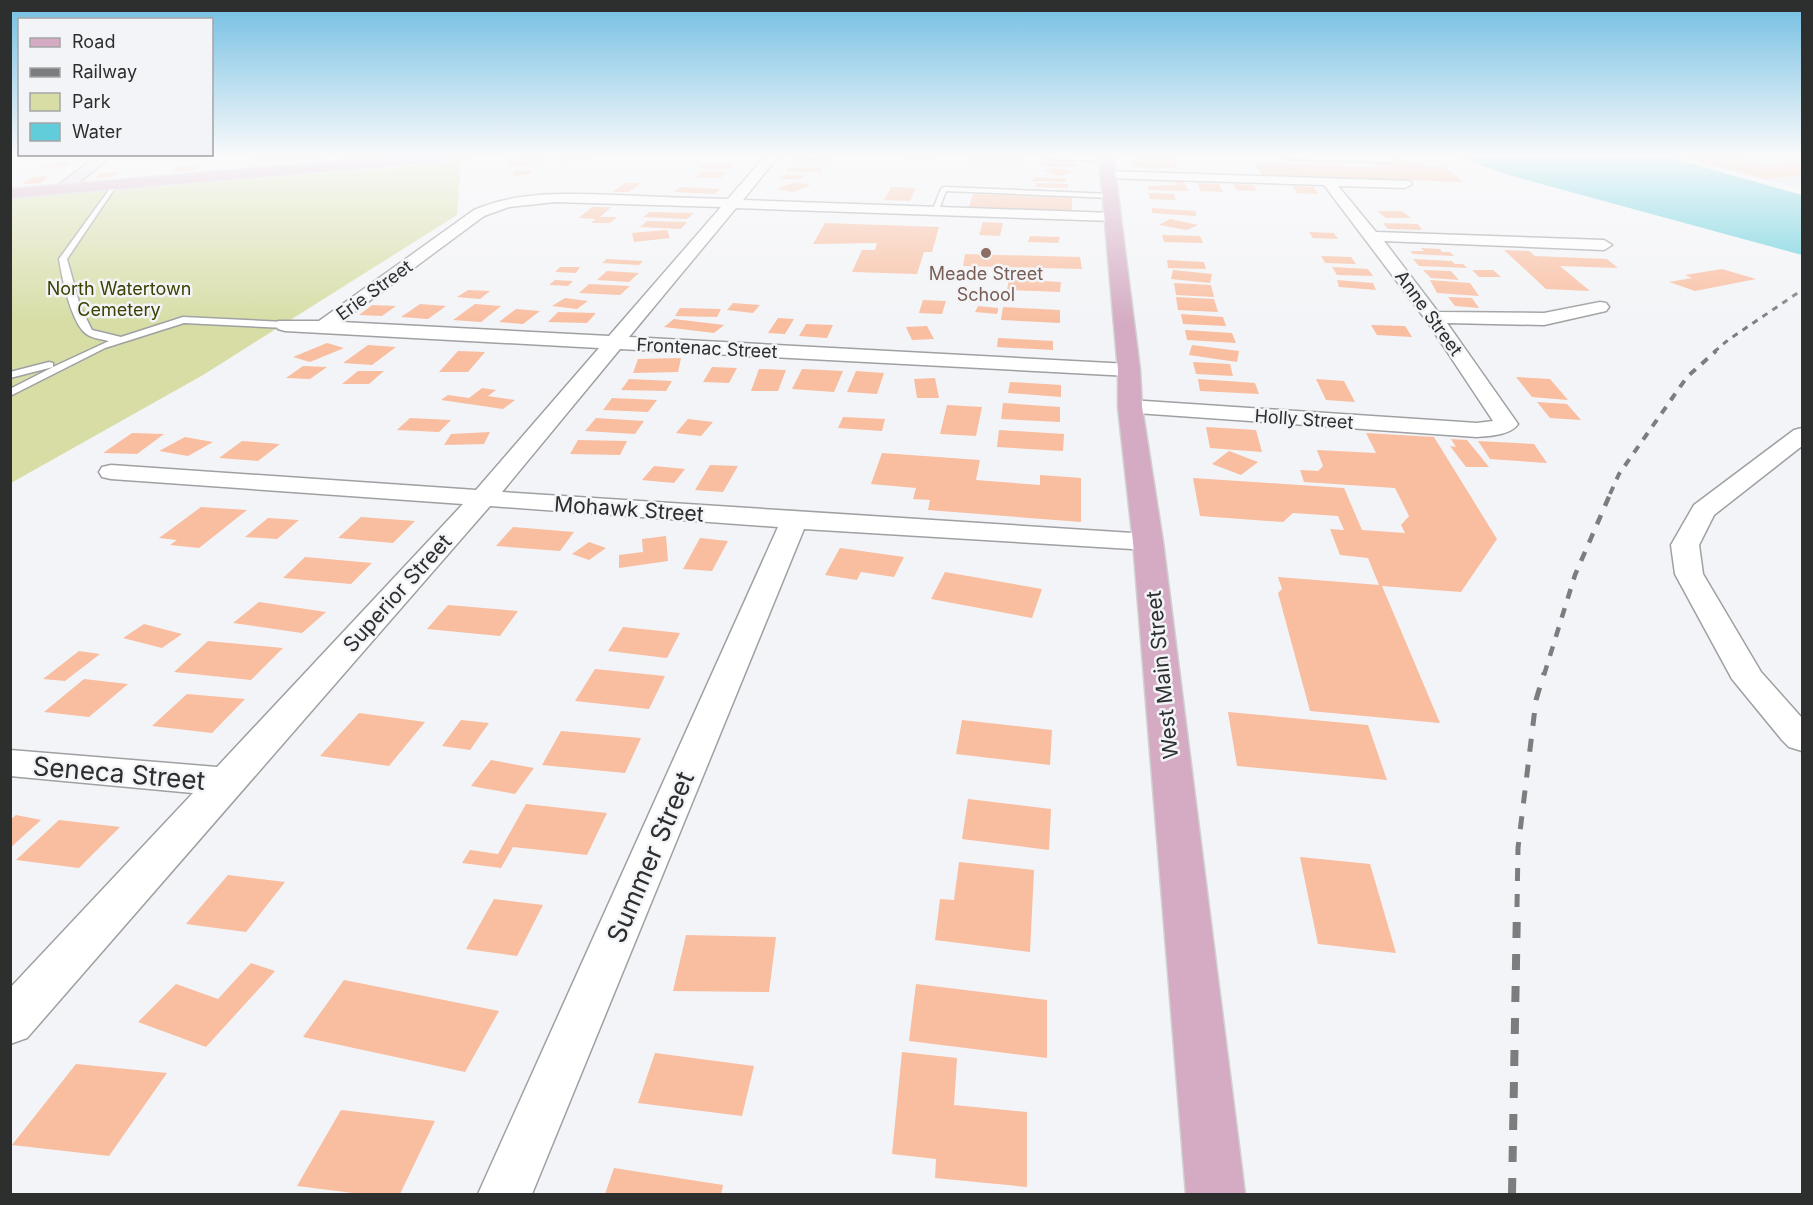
<svg xmlns="http://www.w3.org/2000/svg" width="1813" height="1205" viewBox="0 0 1813 1205" font-family="Inter,sans-serif">
<style>
.built{fill:#e2e6ef}
.green{fill:#d7dda5}
.water{fill:#61cdda}
.building{fill:#f9bd9f}
.lines{fill:none;stroke-linecap:round;stroke-linejoin:round}
.lane-casing{stroke:#9fa0a2;stroke-width:3}
.street-casing{stroke:#9fa0a2;stroke-width:3}
.secondary-casing{stroke:#9fa0a2;stroke-width:3}
.primary-casing{stroke:#d1d1d1;stroke-width:3}
.lane{fill:#fff;fill-rule:evenodd}
.street{fill:#fff;fill-rule:evenodd}
.secondary{fill:#e9d5e0;fill-rule:evenodd}
.primary{fill:#d4abc2;fill-rule:evenodd}
.rail-far4{stroke:#7c7d7e;stroke-width:3;stroke-dasharray:6 6;stroke-linecap:butt}
.rail-far3{stroke:#7c7d7e;stroke-width:4;stroke-dasharray:8 8;stroke-linecap:butt}
.rail-far2{stroke:#7c7d7e;stroke-width:4.5;stroke-dasharray:10 10;stroke-linecap:butt}
.rail-far1{stroke:#7c7d7e;stroke-width:5;stroke-dasharray:13 13;stroke-linecap:butt}
.rail{stroke:#7c7d7e;stroke-width:8;stroke-dasharray:16 16;stroke-linecap:butt}
.education-dot{fill:#8d6e63;stroke:#f3f4f7;stroke-width:2}
.labels{text-anchor:middle;dominant-baseline:central;stroke-width:5;stroke-linejoin:round;paint-order:stroke}
.far-education-label{font-size:18px;fill:#785e54;stroke:#f3f4f7}
.far-park-label{font-size:18px;fill:#3d4002;stroke:#f3f4f7}
.far-street-label{font-size:18px;fill:#2d2e2e;stroke:#f3f4f7}
.street-label{font-size:21px;fill:#2d2e2e;stroke:#f3f4f7}
.near-street-label{font-size:26px;fill:#2d2e2e;stroke:#f3f4f7}
</style>
<rect width="100%" height="100%" fill="#f3f4f7"/>
<!-- built -->
<path class="built" d="M1670 155H1802V189L1707 165Z"/>
<!-- green -->
<path class="green" d="M461 162 457 215 203 375 11 483V199Z"/>
<!-- water -->
<path class="water" d="M1455 155H1661L1802 195V255L1505 174Z"/>
<!-- building -->
<path class="building" d="M257 155H331V157L263 163 264 160 255 161Z
M558 155H586L588 159 561 162Z
M908 155H933L931 160 906 159Z
M971 155H976L999 156 997 163 969 162Z
M1136 155 1172 156 1178 168 1134 167 1132 162H1138Z
M1724 155 1769 167 1802 163V175L1766 179 1680 156Z
M796 157 831 159 827 163 792 162Z
M1005 157H1021L1020 164 1004 163Z
M545 158 546 161 536 162V164L509 166 508 160Z
M79 160 67 167 43 168 57 161Z
M1371 161 1420 163 1424 166 1445 167 1463 182 1262 175 1254 163 1376 167Z
M1042 162 1077 163V167L1041 166Z
M704 164 735 165 731 169 700 168Z
M196 166 192 171 172 172 176 167Z
M787 168H822L821 172H786Z
M1056 168 1074 172 1060 176 1042 171Z
M531 170V174L514 176 513 171Z
M701 171 726 172 721 178H696Z
M119 172 113 177 95 178 101 173Z
M783 175H805L802 179H780Z
M50 176 40 183 22 184 32 177Z
M1034 177 1066 179V182L1033 181Z
M795 182 811 185 793 192 777 189Z
M1175 182H1183L1189 191 1149 190 1147 186 1177 185Z
M625 183H641L629 192H612Z
M1036 183 1068 184V188L1035 187Z
M1198 183 1219 184 1223 192 1200 191Z
M1233 184 1254 185 1257 191 1236 190Z
M1293 186 1314 187 1318 194 1297 193Z
M681 187 720 189 714 194 674 192Z
M891 187 916 188 910 201 884 200Z
M1148 193 1174 194 1176 200 1150 199Z
M973 194 1072 198V211L969 207Z
M592 207H611L600 217H617L610 223H591L596 219 579 218Z
M1152 208 1196 211V216L1152 213Z
M1377 211H1402L1411 218H1386Z
M650 212 694 213 687 219 643 217Z
M1170 219 1198 225 1187 230 1159 225Z
M647 221 687 222 681 229 640 227Z
M983 222 1003 223 1000 236 979 235Z
M825 223 939 227 932 252H924L917 274 852 272 862 250H875L877 243 813 244Z
M1383 223 1418 224 1422 230 1388 229Z
M667 230 670 238 634 242 632 233Z
M1309 232 1334 233 1338 239 1313 238Z
M1162 235 1200 236 1203 243 1164 242Z
M1030 236 1060 237 1058 243 1028 242Z
M1421 248 1440 249 1442 252H1450L1454 256 1413 254 1410 251H1424Z
M1504 250 1529 251 1535 256 1607 259 1618 268 1560 266 1590 291 1546 289Z
M965 254 1080 257 1082 269 963 266Z
M1321 256 1351 257 1356 264 1325 263Z
M607 259 643 261 639 265 602 263Z
M1413 259 1452 261 1455 264H1463L1467 268 1419 266Z
M1167 260 1204 262 1206 269 1168 268Z
M560 267H580L576 273 555 272Z
M1332 267 1368 269 1373 276 1337 275Z
M1722 269 1756 279 1695 291 1669 282 1692 278 1685 275Z
M1173 270 1212 274 1210 283 1171 279Z
M1423 270 1451 271 1459 280 1431 278Z
M1472 270H1493L1501 277H1479Z
M607 271 639 273 629 282 597 280Z
M1009 279 1061 282 1060 292 1007 290Z
M555 280 573 281 568 286 549 285Z
M1337 280 1373 283 1376 290 1339 287Z
M1430 280 1470 283 1479 296 1437 293Z
M1174 283 1211 285 1214 297 1176 295Z
M589 284 630 286 620 295 579 293Z
M468 290 490 291 480 299 457 297Z
M1176 297 1214 299 1218 312 1178 310Z
M1448 297 1472 298 1479 308 1455 306Z
M565 298 588 301 577 309 552 306Z
M923 300 946 301 942 314 919 313Z
M733 303 760 305 753 313 727 310Z
M420 304 446 306 428 319 401 317Z
M475 304 501 306 481 322 453 320Z
M372 305 396 306 382 316 359 315Z
M978 306 998 308V311L997 314 975 312Z
M1003 307 1060 310V323L1001 320Z
M680 308 721 309 717 317 675 316Z
M516 309 540 311 523 324 499 322Z
M558 312 596 313 587 323 548 322Z
M1181 314 1223 317 1226 326 1183 324Z
M778 318 794 319 785 334 768 333Z
M674 319 724 325 714 333 664 327Z
M806 324 833 325 827 338 799 336Z
M1371 325 1405 326 1412 337 1377 335Z
M927 326 934 339 912 340 906 327Z
M1185 330 1232 333 1236 343 1187 340Z
M998 338 1053 341V350L997 347Z
M327 343 344 348 310 362 293 357Z
M368 345 396 347 372 365 343 363Z
M1192 345 1239 351 1237 362 1189 355Z
M458 351 485 352 468 372H439Z
M681 358 678 372 633 373 638 359Z
M1193 362 1230 364 1233 376 1196 374Z
M303 366 327 367 310 379 286 378Z
M712 367 737 368 729 383 703 382Z
M759 369 786 370 778 391H751Z
M802 369 843 371 834 392 792 389Z
M358 371H384L369 384H342Z
M856 371 884 373 877 394 847 392Z
M1516 377 1550 379 1568 400 1532 397Z
M935 378 939 398H917L914 379Z
M629 379 672 381 666 391 621 390Z
M1198 379 1255 383 1259 394 1200 391Z
M1316 379 1344 381 1355 402 1326 400Z
M1010 382 1061 385V397L1008 393Z
M482 388 496 390 488 396 515 400 503 409 441 400 448 395 469 398Z
M612 398 657 400 648 412 603 410Z
M1537 402 1567 404 1581 420 1550 418Z
M1003 403 1060 407V422L1001 419Z
M947 405 982 407 976 436 940 434Z
M843 417 885 419 882 431 838 428Z
M410 418 451 420 439 432 397 430Z
M596 418 644 421 635 434 585 431Z
M688 419 713 422 701 436 676 433Z
M1206 427 1256 430 1262 452 1210 448Z
M999 430 1064 434 1063 451 997 447Z
M490 432 484 444 444 445 451 434Z
M132 433 164 434 137 454 103 453Z
M1366 433 1434 437 1497 539 1461 592 1382 586 1440 723 1310 711 1278 593 1282 589 1278 577 1379 585 1368 558 1340 555 1330 529 1344 530 1338 516 1293 513 1283 522 1200 516 1193 478 1344 488 1362 530 1405 533 1401 525 1409 516 1395 488 1304 482 1300 470 1318 471 1323 466 1317 450 1376 453Z
M185 437 213 442 188 456 159 451Z
M1451 439 1467 440 1489 467H1466L1450 446 1456 447Z
M578 440 627 441 620 455 570 454Z
M242 441 280 444 258 461 219 458Z
M1478 441 1534 444 1547 463 1490 459Z
M1229 451 1258 462 1241 475 1212 464Z
M882 453 980 460 976 480 1040 485V475L1081 478V522L928 510 930 500 913 499 916 488 871 484Z
M710 465 738 466 723 492 695 490Z
M654 466 685 469 674 483 642 480Z
M201 507 247 510 199 548 170 545 177 540 159 538Z
M361 517 415 521 393 543 338 538Z
M268 518 299 520 277 539 245 537Z
M513 527 574 532 560 551 496 546Z
M666 536 668 561 619 568V555L643 552 642 539Z
M700 538 728 541 712 571 683 569Z
M589 542 606 548 589 560 572 554Z
M840 548 904 557 894 577 861 572 857 580 825 575Z
M305 557 372 563 351 584 283 578Z
M945 572 1042 589 1032 618 931 599Z
M259 602 326 612 302 633 233 623Z
M448 605 518 611 500 636 427 629Z
M144 624 182 634 162 648 123 638Z
M623 627 680 633 667 658 608 651Z
M208 641 283 648 251 680 174 672Z
M79 651 100 654 65 681 43 679Z
M595 669 665 676 649 709 575 701Z
M84 679 128 684 89 717 44 712Z
M187 694 245 699 212 733 152 726Z
M1228 712 1368 725 1387 780 1237 766Z
M359 713 425 722 389 766 320 756Z
M461 720 489 723 470 750 442 746Z
M962 720 1052 730 1050 765 956 754Z
M561 731 641 738 625 773 542 765Z
M491 760 534 768 515 794 471 786Z
M968 799 1051 809 1049 850 962 839Z
M526 804 607 813 587 855 513 847 501 868 462 863 470 850 498 854Z
M16 815 41 820 10 848V820Z
M59 820 120 827 79 868 16 860Z
M1300 857 1370 864 1396 953 1318 944Z
M959 862 1034 870 1030 952 935 940 940 899 954 900Z
M228 875 285 882 246 932 186 924Z
M494 899 543 905 517 956 466 949Z
M686 935 776 937 769 992 673 991Z
M251 963 275 971 206 1047 138 1022 176 984 218 999Z
M344 980 499 1011 465 1072 303 1037Z
M916 984 1047 1000V1058L909 1041Z
M902 1052 957 1058 954 1105 1027 1112V1187L935 1178 936 1159 892 1154Z
M655 1053 754 1066 742 1116 638 1103Z
M76 1064 167 1073 109 1156 12 1145Z
M341 1110 435 1121 400 1194H361L297 1186Z
M614 1168 723 1185 721 1194H605Z"/>
<g class="lines">
<!-- lane casing -->
<g class="lane-casing">
<path id="lane" d="M114 183 117 185 67 259 80 306 92 330 121 337 183 317 285 322 290 325 285 328 184 323 105 348 10 396V389L53 367 10 378V372L49 362 53 363V367L109 341C100 339 89 338 83 331 70 316 62 278 59 259Z
M944 187 1111 194 1114 196 1111 198 946 191 938 212 931 214 941 189Z"/>
</g>
<!-- street casing -->
<g class="street-casing">
<path id="street" d="M766 155H779L743 200 1113 213 1120 217 1113 221 736 208 629 337 1129 364 1136 366 1139 370 1136 374 1129 376 620 349 502 492 1148 534 1158 536 1162 542 1158 548 1148 550 804 529 532 1194H478L778 527 490 506 27 1038 10 1044V988L193 793 10 776V750L217 767 463 504 111 479 102 477 99 472 102 467 111 465 476 490 599 348 285 331 278 329 276 325 278 321H319L474 210C520 190 569 194 618 195 655 197 691 198 728 199ZM555 202 721 207 609 336 341 322 484 216 509 207Z
M1042 155H1111L1112 157 1106 161 1048 159Z
M1282 155H1394L1396 158 1390 162 1288 159Z
M1108 171 1410 181 1412 184 1405 188 1338 186 1376 232 1604 240 1612 245 1604 250 1384 241 1438 312 1544 313 1600 302 1606 303 1609 307 1606 311 1544 325 1447 323 1518 424C1511 435 1490 436 1477 437L1122 412 1119 407 1122 402 1130 400 1477 423 1493 421 1426 320 1324 185 1103 178 1102 175 1103 172Z
M1802 428V446L1714 515 1699 545 1703 574 1761 672 1802 718V751L1789 747 1782 740 1732 679 1675 574 1671 545 1694 505 1794 430Z"/>
</g>
<!-- secondary casing -->
<g class="secondary-casing">
<path id="secondary" d="M98 155H113L66 193H56L54 190 56 187Z"/>
</g>
<!-- primary casing -->
<g class="primary-casing">
<path id="primary" d="M413 155H472L466 159 10 198V189Z
M1099 155H1113L1140 370 1142 407 1163 542 1245 1194H1186L1133 542 1118 407V370Z"/>
</g>
<!-- lane -->
<use href="#lane" class="lane"/>
<!-- street -->
<use href="#street" class="street"/>
<!-- secondary -->
<use href="#secondary" class="secondary"/>
<!-- primary -->
<use href="#primary" class="primary"/>
<!-- rail-far4 -->
<path class="rail-far4" d="M1714 352 1728 340 1802 290"/>
<!-- rail-far3 -->
<path class="rail-far3" d="M1610 494 1619 474 1687 377 1716 351"/>
<!-- rail-far2 -->
<path class="rail-far2" d="M1544 675 1575 575 1611 492"/>
<!-- rail-far1 -->
<path class="rail-far1" d="M1517 907 1518 848 1536 700 1544 673"/>
<!-- rail -->
<path class="rail" d="M1512 1194 1517 906"/>
</g>
<!-- sky -->
<linearGradient id="sky" x2="0" y2="1"><stop stop-color="#72bee2"/><stop offset="0.48" stop-color="#fafafb"/><stop offset="1" stop-color="#fafafb" stop-opacity="0"/></linearGradient>
<rect width="1813" height="324" fill="url(#sky)"/>
<!-- markers -->
<circle class="education-dot" cx="986" cy="253" r="6"/>
<g class="labels">
<!-- far-education labels -->
<g class="far-education-label">
<text x="986" y="273">Meade Street<tspan x="986" dy="21">School</tspan></text>
</g>
<!-- far-park labels -->
<g class="far-park-label">
<text x="119" y="288">North Watertown<tspan x="119" dy="21">Cemetery</tspan></text>
</g>
<!-- far-street labels -->
<g class="far-street-label">
<text transform="translate(374 290) rotate(-36)">Erie Street</text>
<text transform="translate(1429 313) rotate(54)">Anne Street</text>
<text transform="translate(707 348) rotate(3)">Frontenac Street</text>
<text transform="translate(1304 419) rotate(4)">Holly Street</text>
</g>
<!-- street labels -->
<g class="street-label">
<text transform="translate(629 509) rotate(4)">Mohawk Street</text>
<text transform="translate(397 593) rotate(-48)">Superior Street</text>
<text transform="translate(1162 675) rotate(-96)">West Main Street</text>
</g>
<!-- near-street labels -->
<g class="near-street-label">
<text transform="translate(119 773) rotate(5)">Seneca Street</text>
<text transform="translate(650 857) rotate(-67)">Summer Street</text>
</g>
</g>
<!-- border -->
<rect width="1813" height="1205" fill="none" stroke="#2d2e2e" stroke-width="24"/>
<!-- legend -->
<rect x="18" y="18" width="195" height="138" fill="#f3f4f7" stroke="#a4a5a7" stroke-width="1.5"/>
<rect x="30" y="38" width="30" height="9" fill="#d4abc2" stroke="#a4a5a7" stroke-width="1.5"/>
<text x="72" y="48" font-size="18" fill="#2d2e2e">Road</text>
<rect x="30" y="68" width="30" height="9" fill="#7c7d7e" stroke="#a4a5a7" stroke-width="1.5"/>
<text x="72" y="78" font-size="18" fill="#2d2e2e">Railway</text>
<rect x="30" y="93" width="30" height="18" fill="#d7dda5" stroke="#a4a5a7" stroke-width="1.5"/>
<text x="72" y="108" font-size="18" fill="#2d2e2e">Park</text>
<rect x="30" y="123" width="30" height="18" fill="#61cdda" stroke="#a4a5a7" stroke-width="1.5"/>
<text x="72" y="138" font-size="18" fill="#2d2e2e">Water</text>
</svg>
